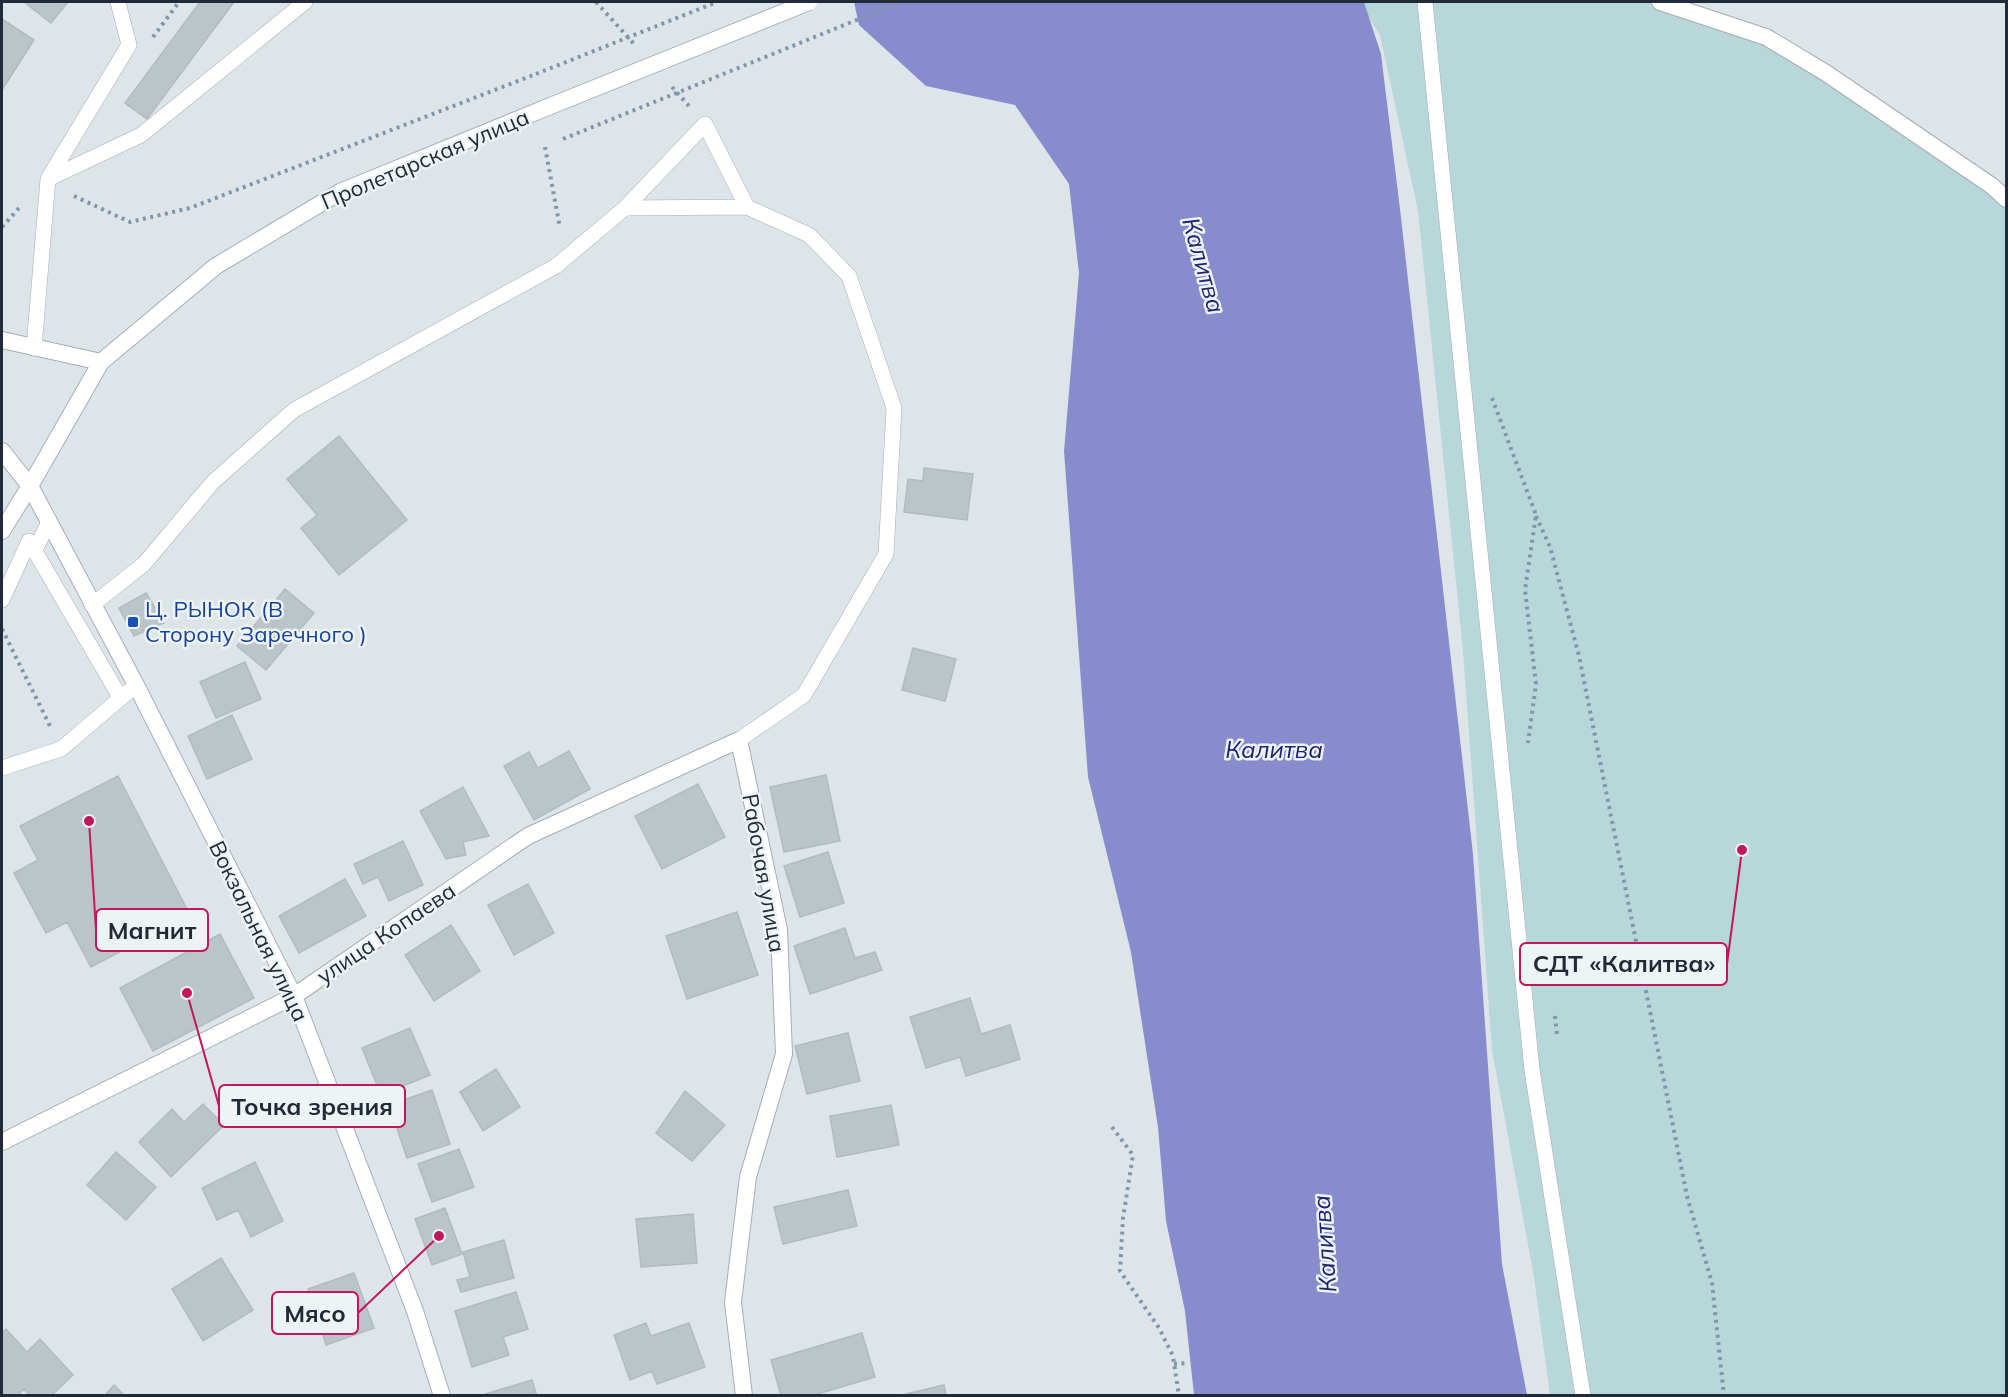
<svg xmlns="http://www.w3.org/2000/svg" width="2008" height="1397" viewBox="0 0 2008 1397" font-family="Mulish,sans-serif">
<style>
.green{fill:#b7d7d9}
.water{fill:#878ccc}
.building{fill:#bac4c9;stroke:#b1bbc2;stroke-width:1.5}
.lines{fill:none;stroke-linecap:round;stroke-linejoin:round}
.service-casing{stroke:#a5adb4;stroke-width:16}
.minor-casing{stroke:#a5adb4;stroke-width:18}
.tertiary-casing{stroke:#a5adb4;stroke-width:18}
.secondary-casing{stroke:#a3afba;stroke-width:18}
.path{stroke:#8096ab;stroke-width:4;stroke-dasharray:3 4.5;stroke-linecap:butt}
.service{stroke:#fff;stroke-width:15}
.minor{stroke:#fff;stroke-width:16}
.tertiary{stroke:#fff;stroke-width:16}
.secondary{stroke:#fff;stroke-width:16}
.secondary-bridge-casing{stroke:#a3afba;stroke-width:18;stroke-linecap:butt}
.path-bridge{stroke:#8096ab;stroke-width:4;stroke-dasharray:3 4.5;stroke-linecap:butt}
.secondary-bridge{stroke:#fff;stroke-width:16}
.transit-dot{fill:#1a4fb4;stroke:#eef3f6;stroke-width:2}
.labels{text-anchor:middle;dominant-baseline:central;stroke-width:5;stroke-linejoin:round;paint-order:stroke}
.street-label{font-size:22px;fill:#202b37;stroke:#eef3f6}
.transit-label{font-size:22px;fill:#164399;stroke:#eef3f6;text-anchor:start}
.water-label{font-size:24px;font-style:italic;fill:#1e226f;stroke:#eef3f6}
.leader{fill:none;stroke:#c2185b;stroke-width:2}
.callout-dot{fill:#c2185b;stroke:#eef3f6;stroke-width:2}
.callout{fill:#eef3f6;stroke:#c2185b;stroke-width:2}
.callout-label{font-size:24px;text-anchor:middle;font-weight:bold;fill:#202b37}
</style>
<rect width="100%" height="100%" fill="#dee5e9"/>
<!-- green -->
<path class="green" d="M1359 2H1664L1753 28 2006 199V1395H1550L1534 1277 1492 1050 1463 651 1418 211 1380 35Z"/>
<!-- water -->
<path class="water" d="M854 2H1364L1381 54 1400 209 1473 854 1502 1264 1527 1395H1194L1185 1311 1166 1221 1158 1127 1131 952 1088 777 1064 451 1079 273 1069 184 1015 105 926 86 859 25Z"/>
<!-- building -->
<path class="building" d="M24 2H68L51 23Z
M200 2H234L147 119 125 103Z
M2 19 34 40 2 90Z
M339 436 407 520 339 575 301 528 317 515 287 479Z
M924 468 973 474 967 520 904 512 908 479 923 481Z
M285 589 314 613 266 670 237 646Z
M146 593 164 623 134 636 119 608Z
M913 648 956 659 945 701 902 690Z
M245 662 261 699 216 718 200 682Z
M232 715 252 759 207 779 188 736Z
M569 751 590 789 534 820 504 766 529 752 538 768Z
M826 775 840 841 784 852 770 787Z
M118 776 190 915 91 967 67 922 46 933 14 873 38 860 20 826Z
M698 784 725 837 662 869 635 816Z
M463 787 489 836 463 842 466 855 446 859 420 811Z
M403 841 423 885 389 901 378 877 363 884 354 864Z
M828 852 844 903 800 917 784 866Z
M345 879 366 916 299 953 279 916Z
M528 884 554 933 514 955 488 905Z
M737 912 758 975 687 999 666 936Z
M451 925 480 971 434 1001 405 955Z
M845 928 855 958 875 952 882 970 810 994 794 946Z
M220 934 254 998 153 1051 120 988Z
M970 998 981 1034 1010 1025 1020 1059 966 1076 960 1057 926 1068 910 1017Z
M410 1028 430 1075 381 1095 362 1048Z
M848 1033 860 1081 807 1094 795 1046Z
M496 1069 520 1107 483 1131 460 1092Z
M432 1090 450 1144 407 1158 389 1105Z
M685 1091 725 1125 692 1161 656 1133Z
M203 1104 224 1125 171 1177 139 1142 172 1109 184 1122Z
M891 1105 899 1145 837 1157 830 1116Z
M459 1149 474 1187 432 1202 418 1164Z
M116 1152 156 1187 126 1220 87 1185Z
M255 1162 283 1221 251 1237 238 1210 217 1220 202 1188Z
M848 1190 857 1226 783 1244 774 1207Z
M445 1208 462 1254 432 1265 415 1219Z
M693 1214 697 1263 641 1267 636 1219Z
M504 1240 514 1278 461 1292 457 1280 470 1277 463 1252Z
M221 1258 253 1310 203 1341 172 1289Z
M354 1273 374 1328 326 1345 308 1289Z
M516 1292 528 1329 503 1337 509 1355 472 1367 455 1311Z
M646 1323 651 1336 689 1323 705 1367 657 1384 652 1371 630 1380 614 1335Z
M6 1329 27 1352 40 1339 73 1375 51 1396H30L24 1389 17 1396H5L2 1392V1333Z
M862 1333 875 1377 811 1396H781L771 1360Z
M532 1380 537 1396H479Z
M114 1385 125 1396H104Z
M944 1385 946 1396 902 1395Z"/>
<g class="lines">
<!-- service casing -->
<g class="service-casing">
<path id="service" d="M1425 2 1532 1070 1583 1396
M48 179 141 135 305 2
M34 348 48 179 129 45 118 2
M34 552 49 522
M2 600 29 541 120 697
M92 605 144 564 213 482 294 410 556 266 625 208 747 207 705 124 625 208
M739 740 804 695 886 554 894 408 849 276 809 235 747 207
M2 768 61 749 129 691"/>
</g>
<!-- minor casing -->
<g class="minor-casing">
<path id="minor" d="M1660 2 1766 37 1826 73 1992 186 2006 199
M2 451 30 486
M2 1142 294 996 528 836 739 740 779 930 784 1054 748 1177 733 1302 744 1396"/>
</g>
<!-- tertiary casing -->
<g class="tertiary-casing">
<path id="tertiary" d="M2 340 101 362"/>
</g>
<!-- secondary casing -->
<g class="secondary-casing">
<path id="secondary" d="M30 486 136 685 294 996 415 1311 442 1396
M2 531 30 486 101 362 216 266 340 192 548 107"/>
</g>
<!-- path -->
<path class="path" d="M596 2 635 45
M153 37 179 2
M672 87 689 106
M545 147 560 228
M74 196 130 222 190 208 536 74
M2 227 19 208
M1492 398 1536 515 1525 590 1536 684 1528 743
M1536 516 1550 547 1579 656 1687 1196 1712 1283 1724 1396
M2 629 50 726
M1555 1016 1557 1035
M1112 1127 1133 1155 1123 1218 1120 1271 1159 1328 1173 1356 1179 1396
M1174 1364 1188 1363"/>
<!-- service -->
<use href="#service" class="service"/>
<!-- minor -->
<use href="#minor" class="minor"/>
<!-- tertiary -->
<use href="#tertiary" class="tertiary"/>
<!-- secondary -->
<use href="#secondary" class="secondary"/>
<!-- secondary-bridge casing -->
<g class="secondary-bridge-casing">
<path id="secondary-bridge" d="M548 107 809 2"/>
</g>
<!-- path-bridge -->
<path class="path-bridge" d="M536 74 717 2
M563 139 901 2"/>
<!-- secondary-bridge -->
<use href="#secondary-bridge" class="secondary-bridge"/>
</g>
<!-- markers -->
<rect class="transit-dot" x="127" y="616" width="12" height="12" rx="3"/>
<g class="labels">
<!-- street labels -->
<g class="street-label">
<text transform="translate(425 159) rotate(-23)">Пролетарская улица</text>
<text transform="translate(764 873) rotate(80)">Рабочая улица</text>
<text transform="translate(259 931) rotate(64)">Вокзальная улица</text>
<text transform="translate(386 933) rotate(-34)">улица Копаева</text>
</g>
<!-- transit labels -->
<g class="transit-label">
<text x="145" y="609">Ц. РЫНОК (В<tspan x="145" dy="25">Сторону Заречного )</tspan></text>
</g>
<!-- water labels -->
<g class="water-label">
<text transform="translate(1204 265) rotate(74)">Калитва</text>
<text x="1274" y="749">Калитва</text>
<text transform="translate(1324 1244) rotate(-94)">Калитва</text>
</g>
</g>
<!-- callouts -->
<path class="leader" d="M89 821L96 930M1742 850L1727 964M187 993L219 1106M439 1236L358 1313"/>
<g class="callout-dot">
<circle cx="89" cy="821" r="6"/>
<circle cx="1742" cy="850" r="6"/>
<circle cx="187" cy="993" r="6"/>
<circle cx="439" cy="1236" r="6"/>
</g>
<g class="callout">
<rect x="96" y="909" width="112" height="42" rx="6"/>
<rect x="1520" y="943" width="207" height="42" rx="6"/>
<rect x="219" y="1085" width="186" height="42" rx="6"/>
<rect x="272" y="1292" width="86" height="42" rx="6"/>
</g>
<g class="callout-label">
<text x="152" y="939">Магнит</text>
<text x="1624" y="972">СДТ «Калитва»</text>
<text x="312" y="1115">Точка зрения</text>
<text x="315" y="1322">Мясо</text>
</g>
<!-- border -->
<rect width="2008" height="1397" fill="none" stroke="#202b37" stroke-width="6"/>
</svg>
